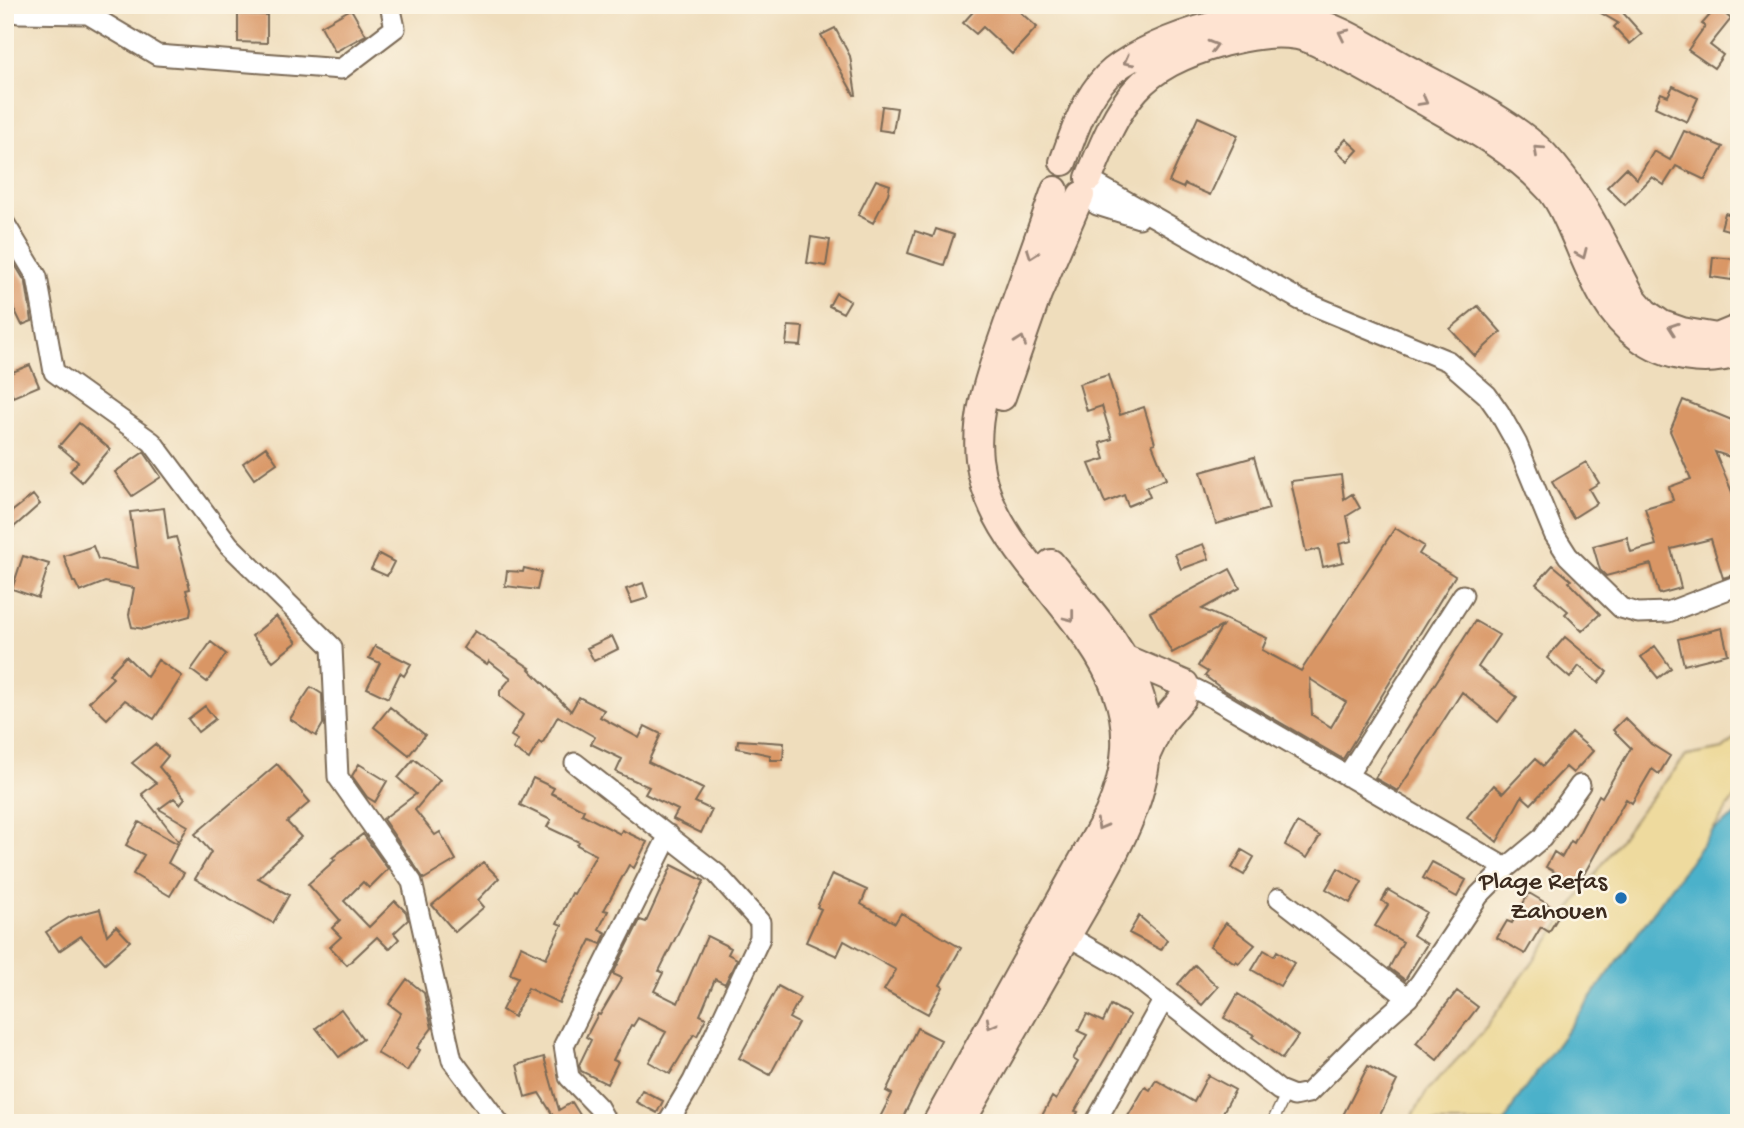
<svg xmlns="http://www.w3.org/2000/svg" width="1744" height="1128" viewBox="0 0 1744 1128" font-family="'Gochi Hand',sans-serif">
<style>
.sand{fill:#eeda9e;stroke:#94825e;stroke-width:2}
.water{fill:#4bb1ca;stroke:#436e74;stroke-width:2}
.building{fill:#d99665;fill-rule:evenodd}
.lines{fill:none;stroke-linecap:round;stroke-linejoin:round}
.lane-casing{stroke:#7a6955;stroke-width:13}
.street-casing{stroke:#7a6955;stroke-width:23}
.secondary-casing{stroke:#7a6955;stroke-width:30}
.lane{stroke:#fff;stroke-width:10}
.street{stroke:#fff;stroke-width:19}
.secondary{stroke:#fee3d1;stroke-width:26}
.oneway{stroke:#9c8678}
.poi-dot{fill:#1f6fb2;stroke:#fcf5e5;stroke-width:2.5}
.labels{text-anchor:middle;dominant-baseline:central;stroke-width:5;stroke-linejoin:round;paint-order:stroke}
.poi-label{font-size:26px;fill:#3b2a1e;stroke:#fcf5e5;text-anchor:end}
</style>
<rect width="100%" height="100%" fill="#fcf5e5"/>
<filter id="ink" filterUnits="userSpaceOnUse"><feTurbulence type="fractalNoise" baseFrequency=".0143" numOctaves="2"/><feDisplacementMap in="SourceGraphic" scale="14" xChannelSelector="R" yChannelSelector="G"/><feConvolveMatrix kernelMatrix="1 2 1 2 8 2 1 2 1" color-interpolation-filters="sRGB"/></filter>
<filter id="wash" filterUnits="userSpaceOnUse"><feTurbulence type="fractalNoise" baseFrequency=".00686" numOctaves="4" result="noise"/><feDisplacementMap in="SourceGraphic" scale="28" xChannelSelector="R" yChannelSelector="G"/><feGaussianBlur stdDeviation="1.57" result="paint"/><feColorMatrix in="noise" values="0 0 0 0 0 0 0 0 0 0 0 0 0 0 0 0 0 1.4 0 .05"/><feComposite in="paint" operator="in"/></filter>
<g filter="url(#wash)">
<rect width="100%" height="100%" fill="#efddbc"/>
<!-- sand -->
<path class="sand" d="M1739 734V791L1712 831 1517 1100 1504 1123H1408L1428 1090 1481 1034 1639 813 1686 756 1723 749Z"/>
<!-- water -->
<path class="water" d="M1739 813V1123H1504L1517 1100 1712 831Z"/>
<g id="blocks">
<!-- building -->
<path class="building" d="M979 5H1012L1037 27 1012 54 983 27 976 34 963 23Z
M1587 5H1616L1642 34 1630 44 1614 27 1618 23Z
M1717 7 1731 19 1710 45 1723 55 1714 68 1688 50 1705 26 1702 24Z
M351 9 366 35 335 52 321 26Z
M238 14 267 15V43L238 42Z
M835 28 850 56 856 95H854L821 35Z
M1673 86 1698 98 1687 122 1655 107 1661 93 1668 96Z
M882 106 897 108 893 132 879 130Z
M1198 117 1238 135 1210 195 1185 184 1183 188 1169 182Z
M1684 131 1723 147 1705 180 1676 166 1664 185 1652 177 1625 205 1607 187 1626 168 1637 179 1654 151 1670 160Z
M1346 139 1358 150 1348 161 1336 150Z
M876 180 890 185 888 194 873 223 858 215Z
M1725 213 1739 217V233L1721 228Z
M936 229 954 235 944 265 908 253 915 231 933 237Z
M811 237 830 240 826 266 807 263Z
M5 248 26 283 32 321 22 325 5 290Z
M1713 257 1735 259 1732 280 1711 277Z
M836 293 850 301 843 313 829 306Z
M1478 306 1501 332 1475 356 1450 329Z
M788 326 803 327 801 346 786 345Z
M30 365 39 386 13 397 5 375Z
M1108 375 1120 415 1144 407 1155 443 1152 444 1166 479 1146 487 1150 497 1128 506 1124 495 1105 503 1089 464 1105 459 1100 443 1112 439 1102 406 1087 411 1079 384Z
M1683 400 1739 423V460L1715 452 1735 499 1739 498V573L1723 578 1711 539 1671 549 1681 588 1659 594 1651 564 1606 576 1600 570 1593 546 1627 537 1631 552 1656 545 1645 508 1673 500 1669 487 1691 479 1670 431Z
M79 423 110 449 82 482 70 471 78 462 59 446Z
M266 447 277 463 254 479 243 463Z
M144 452 161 477 132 496 115 472Z
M1254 457 1269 509 1216 524 1201 472Z
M1586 462 1599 483 1589 489 1597 503 1573 518 1552 482Z
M1341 475 1344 499 1352 494 1360 508 1347 516 1352 541 1339 544 1343 562 1323 567 1319 549 1306 552 1291 481Z
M33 495 40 504 5 535V517Z
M164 508 168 539 176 537 182 557 190 589 186 590 191 608 190 616 144 629 132 627 129 615 134 588 105 582 80 592 75 582H73L64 556 93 546 98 559 138 568 130 512Z
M1395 528 1424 546 1419 554 1455 576 1343 759 1221 688 1205 676 1208 672 1198 666 1222 626 1172 653 1150 612 1230 569 1240 588 1202 609 1267 638 1262 650 1301 671ZM1310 679 1346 702 1331 727 1312 715Z
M1203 544 1209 559 1181 569 1175 554Z
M379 554 394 562 387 576 371 569Z
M23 556 49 564 38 598 12 589Z
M1553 565 1571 580 1569 582 1600 614 1582 631 1565 614 1568 611 1536 584Z
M524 568 541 572 537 590 505 586 507 571 523 572Z
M643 583 648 598 632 603 626 589Z
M276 616 297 642 273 661 252 636Z
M1475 621 1499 635 1478 667 1517 697 1498 722 1462 692 1398 791 1375 778Z
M1722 628 1728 654 1684 665 1678 639Z
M475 631 530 668 529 669 571 711 579 697 604 710 600 717 639 738 645 726 661 734 648 762 703 789 695 802 712 810 701 833 673 819 678 810 645 794 649 787 616 772 622 759 591 744 595 737 558 716 542 744 539 742 529 759 513 749 518 740 511 736 523 715 500 696V691L511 678 489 661 487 664 463 648Z
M612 636 618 649 594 661 587 648Z
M1565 637 1607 672 1598 683 1579 666 1570 678 1547 658Z
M211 642 226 654 207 682 191 670Z
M375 646 411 664 404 676 400 673 388 698 367 688 380 663 369 658Z
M1655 646 1671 668 1658 678 1641 657Z
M126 656 147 677 158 660 182 676 154 719 125 700 107 719 89 702 113 678 109 674Z
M311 687 322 694 323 724 316 736 290 719Z
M205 706 215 719 198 732 188 719Z
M390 707 425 735 409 755 374 727Z
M1625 718 1651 744 1670 756 1659 774 1652 769 1632 803 1626 799 1578 885 1546 867 1554 852 1562 857 1571 841 1574 843 1599 795 1602 797 1631 748 1613 730Z
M1572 733 1593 751 1573 773 1566 767 1531 804 1522 796 1497 842 1467 817 1494 785 1503 793 1535 759 1543 766Z
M738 740 784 743 783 760H770V755L737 748Z
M155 744 168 756 159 767 185 798 180 804 174 798 159 809 188 826 179 842 142 794 156 783 132 763Z
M414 759 440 780 415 810 435 835 440 832 456 860 424 879 383 819 416 794 398 778Z
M277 764 310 802 287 822 301 837 258 878 289 895 273 923 195 879 211 852 195 834Z
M359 764 387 781 375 802 367 797 352 776Z
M533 778 554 788 551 793 584 810 582 814 620 834 622 830 647 842 634 868 629 865 604 910 608 911 599 929 606 933 601 944 591 940 559 1003 528 988 514 1017 502 1010 518 977 510 974 521 946 546 958 562 925 557 923 572 893 574 894 596 855 577 845 579 842 547 827 551 820 520 805Z
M139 822 178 844 168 863 184 873 170 896 133 874 144 855 126 845Z
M1297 823 1320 836 1307 858 1285 845Z
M363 834 388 869 369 888 363 882 344 901 369 927 395 901 406 912 408 920 394 933 399 939 389 949 377 937 347 965 330 947 341 937 332 928 340 920 308 884 335 860 332 858Z
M1242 850 1254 857 1244 875 1232 868Z
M483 862 499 878 478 900 484 907 455 932 432 905Z
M1432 862 1466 880 1457 897 1423 878Z
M672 865 704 881 659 971 663 973 654 991 678 1003 707 936 731 948 728 954 737 959 725 984 715 979 700 1015 706 1018 697 1036 694 1034 670 1074 649 1062 666 1032 638 1018 633 1026 631 1025 613 1060 618 1062 607 1084 581 1071 579 1065 591 1040 586 1037 598 1014 600 1015 622 978 613 974 640 920 646 922Z
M1338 868 1362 882 1350 903 1326 889Z
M832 874 867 890 861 904 895 923 901 913 961 948 940 985 943 987 928 1014 884 990 896 970 844 941 837 956 806 942 821 909 817 907Z
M1388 890 1426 912 1413 935 1427 944 1405 980 1389 968 1403 942 1375 926 1388 905 1382 901Z
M1529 893 1561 912 1549 932 1541 927 1525 954 1497 938 1507 921 1512 923Z
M100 909 107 935 116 926 130 941 105 963 81 936 59 951 46 932 70 917Z
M1139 916 1167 940 1161 950 1129 933Z
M1226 923 1255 945 1239 963 1236 961 1235 963 1210 946Z
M1264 950 1274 956 1277 951 1294 963 1280 986 1252 970Z
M1195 965 1218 987 1202 1005 1178 984Z
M407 979 424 993 432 1028 417 1048 420 1050 407 1071 377 1053 401 1013 389 1004Z
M778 986 800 998 789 1018 798 1023 770 1075 739 1058Z
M1457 991 1478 1007 1437 1060 1416 1043Z
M1238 994 1259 1007 1298 1036 1282 1059 1252 1037 1254 1035 1224 1018Z
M1111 1005 1130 1015 1075 1111 1078 1112 1072 1123H1038L1052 1097 1056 1100 1078 1062 1073 1059 1087 1035 1078 1031 1087 1014 1103 1022Z
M341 1009 363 1039 339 1057 316 1028Z
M917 1028 941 1040 900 1123H877L892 1094 886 1091Z
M544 1057 559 1110 572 1102 585 1123H552L554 1117 539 1093 525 1097 517 1065Z
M1368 1066 1397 1081 1376 1123H1339Z
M1208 1075 1235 1090 1220 1118 1218 1117 1214 1123H1124L1145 1087 1150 1090 1156 1080 1194 1102Z
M642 1090 663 1101 657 1113 636 1102Z"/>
</g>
</g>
<g filter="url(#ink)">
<use href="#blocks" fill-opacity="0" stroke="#7a6955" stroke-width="2"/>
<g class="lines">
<!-- lane casing -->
<g class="lane-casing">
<path id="lane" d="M1272 1123 1286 1094"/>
</g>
<!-- street casing -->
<g class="street-casing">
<path id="street" d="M5 9 18 13 88 14 157 55 341 69 395 28 390 5
M1089 180 1300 300 1448 361 1487 395 1499 412 1517 444 1554 534 1568 556 1621 608 1638 613 1668 612 1739 585
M1083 193 1097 205 1139 218
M5 224 37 277 54 372 152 442 229 545 332 647 338 777 412 882 452 1060 499 1123
M1171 682 1185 684 1217 700 1506 868
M575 763 717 874 760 922V938L693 1081 668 1123
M1347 776 1463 595
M1279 898 1408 998
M1068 936 1124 968 1279 1090 1294 1096 1308 1093 1364 1037 1408 998 1420 983 1479 895 1506 868 1542 838 1580 785
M607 1123 598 1107 569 1077 564 1045 669 835
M1095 1123 1164 999"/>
</g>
<!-- secondary casing -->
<g class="secondary-casing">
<path id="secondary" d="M1063 162C1074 132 1084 100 1106 77 1140 42 1252 6 1299 17 1343 26 1383 57 1423 77 1461 97 1514 124 1544 154 1583 195 1606 249 1633 298L1645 312 1662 324 1682 331 1717 337 1739 328
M1089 178C1121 99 1137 67 1223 43 1247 37 1272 32 1297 36 1310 38 1323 46 1335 52 1362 66 1388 81 1414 96 1462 123 1512 148 1549 189 1559 200 1566 216 1572 230 1589 268 1603 312 1638 337 1666 358 1705 365 1739 353
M1002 397 1038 294 1081 195
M1124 658 1185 684
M1148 752 1161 724 1182 699
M936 1123 1108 814C1157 704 1092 645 1029 564 1004 532 984 500 979 459 974 412 992 369 1007 325 1023 280 1039 235 1055 190
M961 1123C998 1058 1035 994 1071 930 1095 888 1129 834 1141 787 1149 758 1149 727 1141 698 1127 646 1084 604 1051 563"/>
</g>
<!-- lane -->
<use href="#lane" class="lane"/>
<!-- street -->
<use href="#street" class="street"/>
<!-- secondary -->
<use href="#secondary" class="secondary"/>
</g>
<!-- one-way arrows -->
<defs><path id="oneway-chevron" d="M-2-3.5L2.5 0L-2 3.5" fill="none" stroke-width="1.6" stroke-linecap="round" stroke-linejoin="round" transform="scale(1.75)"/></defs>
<g class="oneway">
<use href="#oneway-chevron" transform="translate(1343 34) rotate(-154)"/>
<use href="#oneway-chevron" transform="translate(1213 46) rotate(-16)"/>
<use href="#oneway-chevron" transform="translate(1128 61) rotate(152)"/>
<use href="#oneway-chevron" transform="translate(1423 101) rotate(29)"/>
<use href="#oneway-chevron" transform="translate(1538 150) rotate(-138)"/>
<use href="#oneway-chevron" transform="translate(1032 254) rotate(110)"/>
<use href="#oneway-chevron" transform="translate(1582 254) rotate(66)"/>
<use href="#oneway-chevron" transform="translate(1673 328) rotate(-161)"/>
<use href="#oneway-chevron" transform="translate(1021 341) rotate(-70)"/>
<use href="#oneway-chevron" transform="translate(1070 617) rotate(52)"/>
<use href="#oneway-chevron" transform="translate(1101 825) rotate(119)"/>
<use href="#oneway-chevron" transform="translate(991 1024) rotate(119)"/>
</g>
</g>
<!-- markers -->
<circle class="poi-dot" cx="1621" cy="898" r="7"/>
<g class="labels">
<!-- poi labels -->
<g class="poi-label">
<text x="1607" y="883">Plage Refas<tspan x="1607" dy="30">Zahouen</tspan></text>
</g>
</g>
<!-- margin -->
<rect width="1744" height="1128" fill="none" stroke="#fcf5e5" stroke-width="28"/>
</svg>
